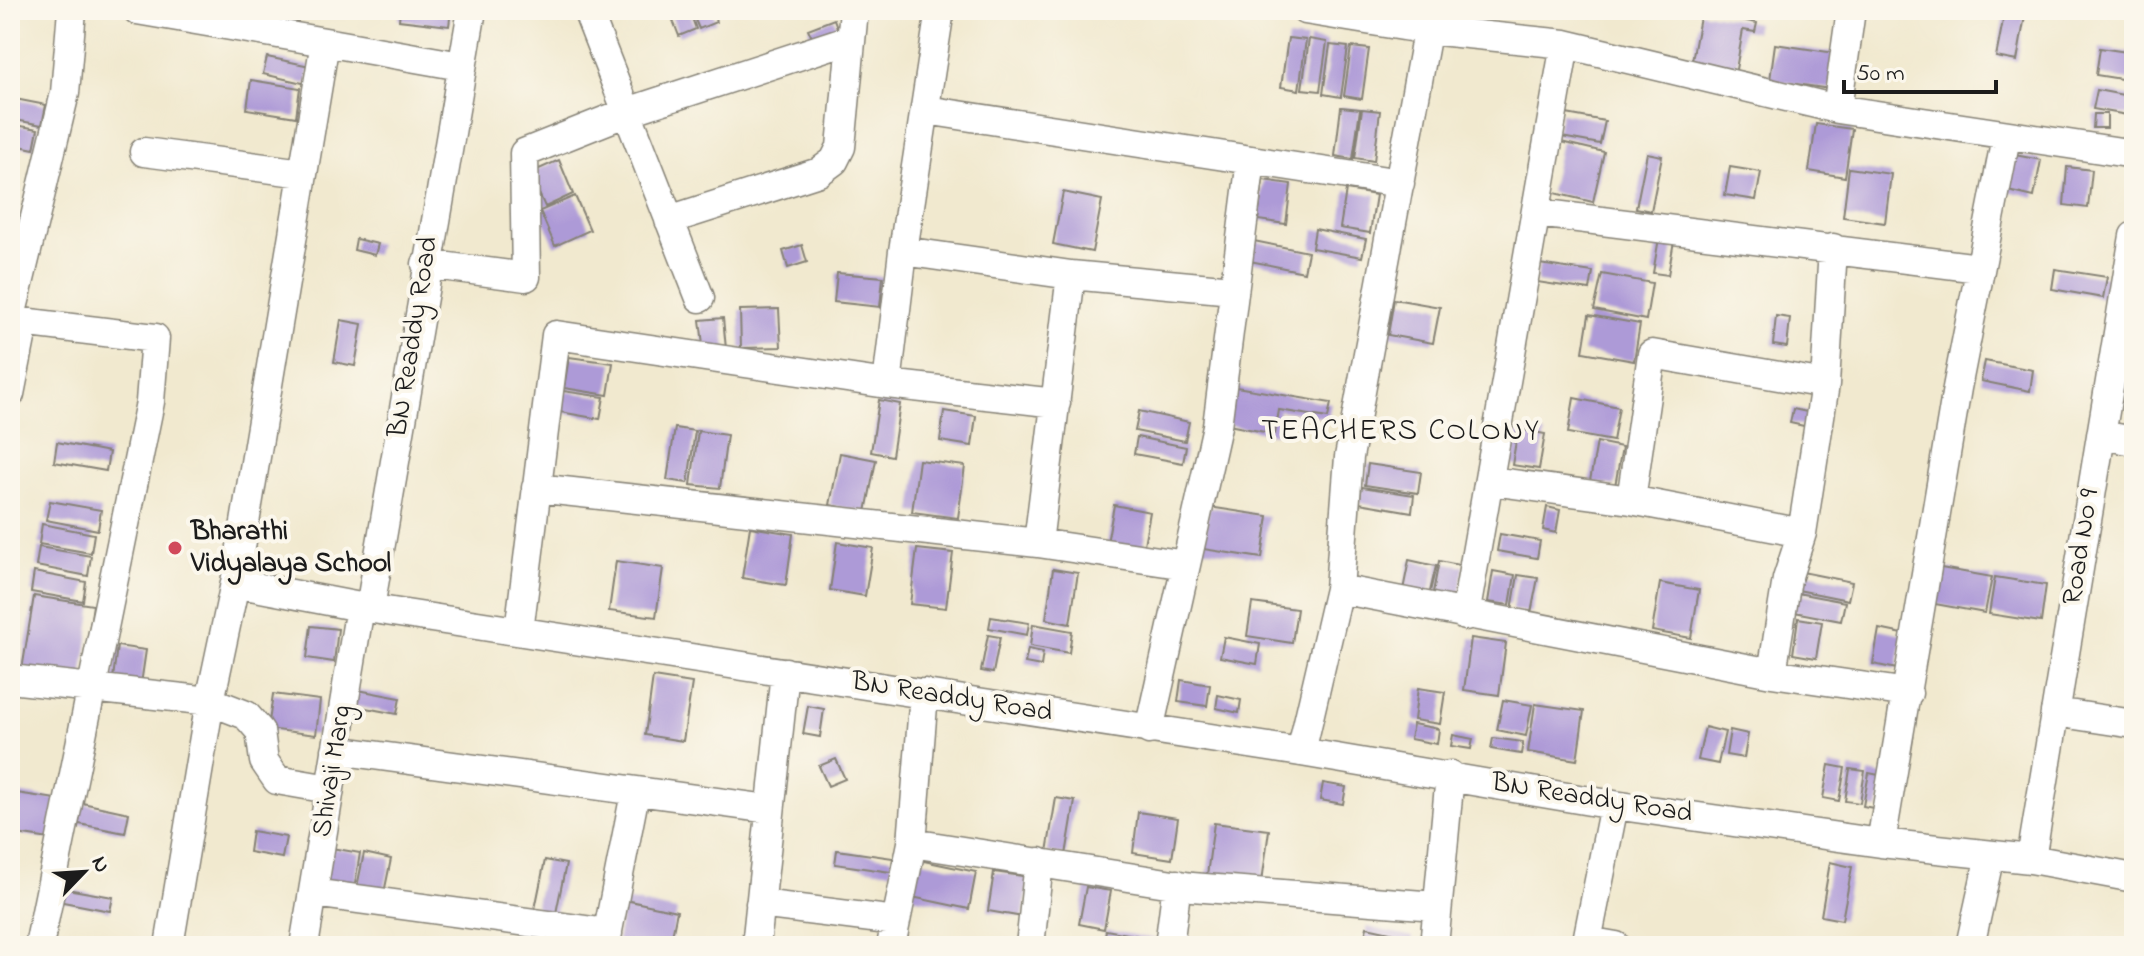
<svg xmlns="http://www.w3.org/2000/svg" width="2144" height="956" viewBox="0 0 2144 956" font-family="'Indie Flower',sans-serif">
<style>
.building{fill:#ad9ad7}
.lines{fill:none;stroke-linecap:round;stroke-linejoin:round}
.minor-casing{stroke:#868276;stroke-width:31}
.minor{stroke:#fff;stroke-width:28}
.poi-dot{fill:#d1495b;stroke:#fbf7ec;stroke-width:3}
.labels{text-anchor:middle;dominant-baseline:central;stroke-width:8;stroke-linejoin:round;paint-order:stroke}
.street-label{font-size:28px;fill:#1c1c1c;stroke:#fbf7ec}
.poi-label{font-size:28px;font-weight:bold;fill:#1c1c1c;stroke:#fbf7ec;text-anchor:start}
.neighbourhood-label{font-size:30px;letter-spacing:2px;fill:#1c1c1c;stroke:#fbf7ec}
</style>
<rect width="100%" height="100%" fill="#fbf7ec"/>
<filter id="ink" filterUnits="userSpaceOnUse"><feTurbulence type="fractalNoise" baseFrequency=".0125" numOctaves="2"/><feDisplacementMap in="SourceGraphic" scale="16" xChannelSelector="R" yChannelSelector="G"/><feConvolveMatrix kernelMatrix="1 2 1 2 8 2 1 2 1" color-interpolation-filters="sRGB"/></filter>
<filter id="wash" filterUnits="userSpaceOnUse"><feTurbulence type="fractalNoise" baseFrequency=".006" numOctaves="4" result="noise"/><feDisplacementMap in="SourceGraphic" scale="32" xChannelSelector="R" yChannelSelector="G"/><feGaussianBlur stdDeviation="1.8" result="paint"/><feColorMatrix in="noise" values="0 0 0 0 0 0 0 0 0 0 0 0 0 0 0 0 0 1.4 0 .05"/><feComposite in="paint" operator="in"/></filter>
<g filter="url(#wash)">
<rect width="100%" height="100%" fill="#f1e9cf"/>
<g id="blocks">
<!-- building -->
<path class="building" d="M400 10H451L449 26 399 20Z
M669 10H689L696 29 679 36Z
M691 10H712L716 22 699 29Z
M2005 10H2026L2017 61 1996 57Z
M1701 12 1757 23 1755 32 1743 30 1735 75 1691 66Z
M834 19 840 36 816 46 808 29Z
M1288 38 1306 40 1299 90 1281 87Z
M1309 39 1327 42 1320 91 1302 89Z
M1775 44 1835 53 1830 89 1770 80Z
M1330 45 1348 47 1341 97 1323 94Z
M1351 47 1369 49 1362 99 1344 96Z
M2100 48 2134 53V81L2096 75Z
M267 57 310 66 307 84 263 74Z
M251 80 300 88 296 117 247 109Z
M2097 90 2134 97 2133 116 2093 109Z
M10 98 46 105 42 125 10 119Z
M1341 107 1360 109 1353 159 1335 156Z
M1362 109 1380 111 1374 161 1355 158Z
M1561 113 1605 121 1600 144 1556 136Z
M2094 114H2107V128H2093Z
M10 124 38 129 34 149 10 144Z
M1816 124 1852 129 1845 177 1809 171Z
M1561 142 1604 152 1593 202 1550 192Z
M1647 153 1662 156 1651 211 1636 208Z
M2015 155 2041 160 2034 197 2008 191Z
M559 160 573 194 545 207 530 173Z
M1730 167 1761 172 1756 200 1725 195Z
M2067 167 2092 170 2088 208 2064 205Z
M1849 168 1891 174 1885 223 1843 217Z
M1263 180 1291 184 1286 224 1258 220Z
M1346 190 1376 195 1370 233 1340 228Z
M1063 192 1102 200 1092 252 1053 244Z
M575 196 590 230 555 246 540 211Z
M1315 229 1366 239 1362 257 1312 248Z
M1659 238 1674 241 1668 275 1653 273Z
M356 239 378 244 375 255 354 250Z
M1249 240 1308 252 1304 272 1245 260Z
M802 245 807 262 788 268 783 251Z
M1539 264 1593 272 1590 290 1537 282Z
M2055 269 2107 277 2103 298 2052 289Z
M837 273 883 277 880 307 834 302Z
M1602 274 1652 283 1646 320 1594 310Z
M1394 299 1440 307 1433 343 1388 335Z
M779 309 781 347 741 348 740 310Z
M1589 315 1640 324 1634 361 1583 352Z
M1776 316 1790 318 1787 347 1773 345Z
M723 318 726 349 704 352 700 320Z
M341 320 362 324 355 366 334 362Z
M569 357 613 363 608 395 564 388Z
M1985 361 2033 370 2030 391 1981 381Z
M1230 386 1331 403 1328 418 1279 410 1275 434 1223 424Z
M563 391 604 397 600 419 560 412Z
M1574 398 1619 407 1613 441 1568 433Z
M879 400 900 404 892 456 871 452Z
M1793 409 1807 412 1804 426 1790 423Z
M944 411 976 416 972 446 940 441Z
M1139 411 1189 422 1185 441 1135 431Z
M675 428 695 431 688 483 667 480Z
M1518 429 1545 434 1539 469 1512 465Z
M698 431 727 435 720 488 691 485Z
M1137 437 1186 447 1183 463 1134 454Z
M57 442 109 452 106 471 54 462Z
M1597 442 1622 447 1615 486 1590 481Z
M840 453 876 460 866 512 830 505Z
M919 460 965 466 958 518 912 512Z
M1368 464 1421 472 1418 493 1365 485Z
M1362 487 1414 495 1412 512 1359 503Z
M50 501 101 510 98 530 46 520Z
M1114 505 1150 512 1143 550 1107 543Z
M1209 507 1268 516 1262 558 1203 549Z
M1547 507 1560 510 1556 533 1543 530Z
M42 524 94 534 91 553 39 544Z
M750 527 793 534 786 585 742 578Z
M1500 534 1540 541 1537 558 1497 551Z
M837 542 873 548 865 596 830 590Z
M39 547 91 556 88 576 36 566Z
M917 549 953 553 946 608 910 604Z
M1409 560 1436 566 1429 596 1403 590Z
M616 561 663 568 656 617 609 611Z
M1439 561 1464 566 1458 603 1432 598Z
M1941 568 1992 577 1985 613 1935 604Z
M1053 569 1078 573 1070 624 1046 619Z
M1493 571 1515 575 1510 605 1488 602Z
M1797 571 1852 582 1848 600 1793 589Z
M34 572 86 582 83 601 31 592Z
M1518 575 1538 578 1531 613 1512 610Z
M1995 577 2046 585 2041 622 1989 614Z
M1660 583 1699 590 1691 638 1652 631Z
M1792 592 1845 602 1841 621 1789 611Z
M34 596 93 605 81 685 21 676Z
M1252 603 1297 609 1292 643 1247 636Z
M991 617 1029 623 1027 635 989 628Z
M1798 618 1822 622 1816 658 1793 654Z
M1033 624 1072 631 1069 653 1030 646Z
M311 626 338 629 334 662 307 658Z
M1879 629 1903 634 1897 669 1873 664Z
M988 635 1000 637 993 673 981 671Z
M1224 637 1260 644 1257 664 1220 657Z
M1471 638 1506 643 1499 695 1464 690Z
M117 646 146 650 140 691 112 687Z
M1028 649 1043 652 1041 666 1025 663Z
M653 677 692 683 683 741 645 735Z
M1181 680 1210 685 1207 706 1178 702Z
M1418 688 1445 692 1440 724 1414 720Z
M353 689 400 698 397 714 350 705Z
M273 694 320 700 316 735 268 729Z
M1218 695 1241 700 1239 713 1216 708Z
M1503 700 1532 705 1526 736 1497 730Z
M1535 704 1584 711 1577 760 1528 752Z
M808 706 824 709 820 737 803 734Z
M1413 724 1439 729 1437 744 1410 739Z
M1705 727 1725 732 1718 764 1698 760Z
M1730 730 1748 734 1744 758 1726 755Z
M1453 735 1473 739 1471 749 1451 746Z
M1493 738 1523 742 1521 754 1491 749Z
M836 759 845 779 828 786 819 766Z
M1829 765 1845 768 1839 801 1823 798Z
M1850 769 1865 771 1860 803 1845 801Z
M1869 773 1884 776 1878 809 1863 806Z
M1323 783 1346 787 1343 804 1320 800Z
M10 792 56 799 50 839 10 833Z
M1056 798 1075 801 1066 855 1047 852Z
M73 801 129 813 125 833 69 822Z
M1138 812 1178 818 1172 859 1133 853Z
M1214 823 1269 830 1262 882 1207 875Z
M252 831 286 837 282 858 249 852Z
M326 847 360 853 354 890 320 884Z
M837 850 893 858 891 872 835 864Z
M364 853 391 859 384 893 357 887Z
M545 860 566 864 555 918 534 914Z
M919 860 976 872 969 909 912 897Z
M1830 862 1852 867 1842 920 1821 916Z
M994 872 1029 877 1023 917 988 911Z
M1086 887 1111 891 1104 929 1079 924Z
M61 888 113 897 110 911 58 901Z
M625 900 677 911 670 946 617 941Z
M1367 927 1413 937 1411 946H1363Z
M1106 930 1166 941 1165 946H1103Z"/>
</g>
</g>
<g filter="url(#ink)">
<use href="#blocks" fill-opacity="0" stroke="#868276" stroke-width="2"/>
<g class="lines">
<!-- minor casing -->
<g class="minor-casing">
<path id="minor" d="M137 10 325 42
M587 10 700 298
M940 10 903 251 1071 275 1233 290
M1305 10 1428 30 1565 44 1837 109 2134 154
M1837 109 1851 10
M926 110 1400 183
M144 152 303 173
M1538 213 1979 268
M669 220 819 172 834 161 841 147 854 10
M903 251 887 384 1056 403
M426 264 526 277 524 153 627 112 850 39
M10 321 65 93 72 10
M13 321 155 338 150 402 39 946
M10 394 24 323
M2101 435 2134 441
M1491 481 1631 500 1802 533
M536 488 1038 543 1186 565
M1631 500 1652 354 1825 384
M1038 543 1071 275
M235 583 360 607
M1339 589 1772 673 1908 693
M370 608 472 10
M1465 616 1565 44
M519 631 556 335 887 384
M1772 673 1787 579 1802 533 1825 384 1833 248
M10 679 210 701 246 715 260 731 264 761 277 780 329 789
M2055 712 2134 724
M1149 730 1217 426 1251 160
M336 750 769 809
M1301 752 1339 589 1349 457 1431 10
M912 843 1192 887 1436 906
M1881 843 1957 388 2006 137
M2031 859 2134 236
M313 893 608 933
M760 904 896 921
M1587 941 1616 946
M169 946 210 701 235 583 325 42 461 66
M304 946 360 607 1301 752 1614 805 1881 843 2031 859 2134 878
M605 946 635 793
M756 946 785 672
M891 946 912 843 924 693
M1030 946 1039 862
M1169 946 1177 884
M1434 946 1450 775
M1586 946 1614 805
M1970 946 1990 855"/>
</g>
<!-- minor -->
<use href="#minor" class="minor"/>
</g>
</g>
<!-- markers -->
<circle class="poi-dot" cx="175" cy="548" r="8"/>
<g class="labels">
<!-- street labels -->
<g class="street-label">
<text transform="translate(414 337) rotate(-81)">BN Readdy Road</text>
<text transform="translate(2082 547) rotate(-81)">Road No 9</text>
<text transform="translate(952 698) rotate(9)">BN Readdy Road</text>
<text transform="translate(333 771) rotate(-81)">Shivaji Marg</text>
<text transform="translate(1592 799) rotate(9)">BN Readdy Road</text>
</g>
<!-- poi labels -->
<g class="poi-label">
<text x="191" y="532">Bharathi<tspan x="191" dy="32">Vidyalaya School</tspan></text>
</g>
<!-- neighbourhood labels -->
<g class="neighbourhood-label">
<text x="1401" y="432">TEACHERS COLONY</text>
</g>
</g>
<!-- margin -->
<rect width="2144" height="956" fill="none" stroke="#fbf7ec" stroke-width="40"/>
<!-- north arrow -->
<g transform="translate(84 872) rotate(65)" stroke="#fbf7ec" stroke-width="6" paint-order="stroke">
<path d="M0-6L14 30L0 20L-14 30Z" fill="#1c1c1c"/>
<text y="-12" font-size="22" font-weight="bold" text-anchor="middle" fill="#1c1c1c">N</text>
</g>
<!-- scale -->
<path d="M1844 80v12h152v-12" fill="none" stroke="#1c1c1c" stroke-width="4"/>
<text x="1856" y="80" font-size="24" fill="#1c1c1c" stroke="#fbf7ec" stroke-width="6" paint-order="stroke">50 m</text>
</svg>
